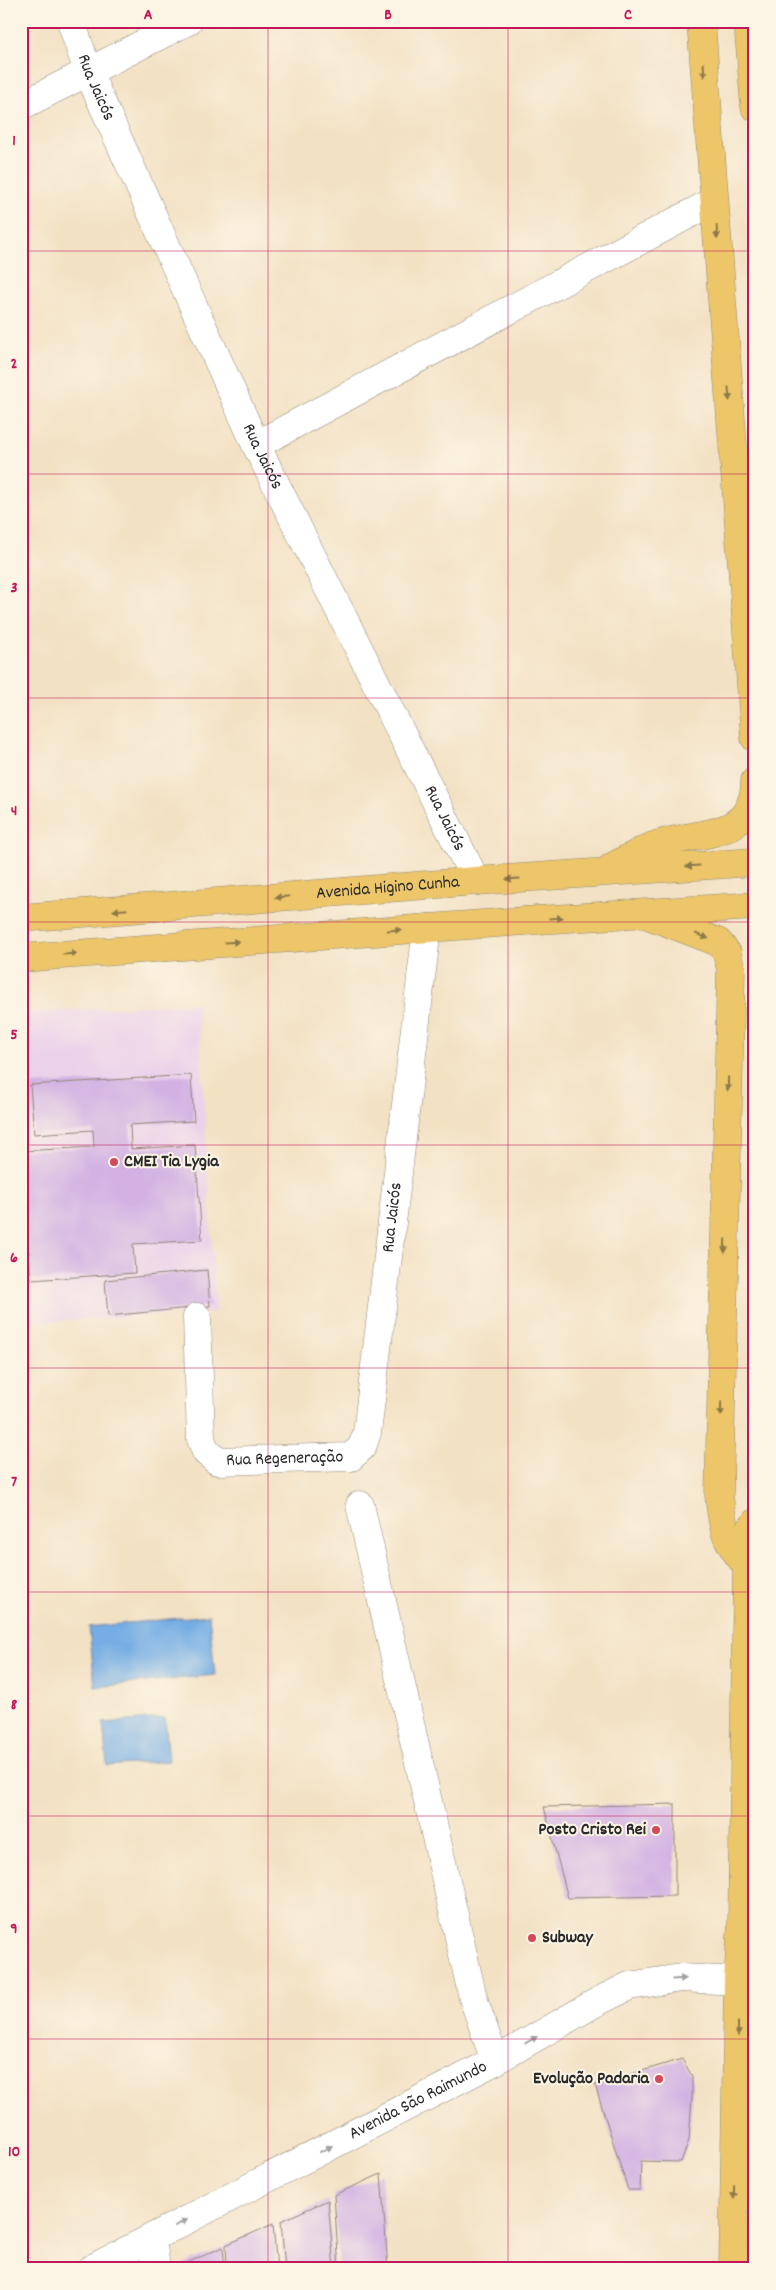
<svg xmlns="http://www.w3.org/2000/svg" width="776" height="2290" viewBox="0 0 776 2290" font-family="Dekko,sans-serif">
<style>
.built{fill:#ecd1ea}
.water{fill:#74ade4;stroke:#506c88}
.building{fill:#d3b2e3}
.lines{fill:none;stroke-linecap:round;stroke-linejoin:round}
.minor-casing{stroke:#8f8678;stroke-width:29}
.major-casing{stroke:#8f8678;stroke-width:29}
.minor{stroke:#fff;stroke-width:28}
.major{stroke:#ecc669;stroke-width:28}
.oneway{fill:#8c784a}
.oneway2{fill:#a0a0a0}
.grid{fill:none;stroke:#c2185b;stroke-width:1;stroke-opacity:0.55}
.poi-dot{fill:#d1495b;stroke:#fcf5e5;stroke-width:2}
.labels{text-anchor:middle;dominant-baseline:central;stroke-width:4;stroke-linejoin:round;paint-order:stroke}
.street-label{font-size:18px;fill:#2b2b2b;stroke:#fcf5e5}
.poi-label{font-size:18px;font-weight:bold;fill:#2b2b2b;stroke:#fcf5e5;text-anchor:start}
.neatline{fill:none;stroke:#c2185b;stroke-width:2}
.grid-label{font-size:16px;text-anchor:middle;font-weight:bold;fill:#c2185b}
</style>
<rect width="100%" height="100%" fill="#fcf5e5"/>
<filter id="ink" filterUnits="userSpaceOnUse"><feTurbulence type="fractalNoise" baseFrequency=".02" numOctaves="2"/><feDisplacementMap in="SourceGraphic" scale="10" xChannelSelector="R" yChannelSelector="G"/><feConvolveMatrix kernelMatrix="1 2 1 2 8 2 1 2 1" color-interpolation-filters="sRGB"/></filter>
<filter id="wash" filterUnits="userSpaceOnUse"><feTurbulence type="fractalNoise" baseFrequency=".0096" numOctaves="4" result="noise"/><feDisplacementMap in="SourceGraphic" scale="20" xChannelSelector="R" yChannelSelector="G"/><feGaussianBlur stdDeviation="1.12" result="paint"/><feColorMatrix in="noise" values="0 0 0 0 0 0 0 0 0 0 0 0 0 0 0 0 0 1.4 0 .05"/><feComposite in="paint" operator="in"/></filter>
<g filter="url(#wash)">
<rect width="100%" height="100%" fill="#f3e1c4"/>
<!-- built -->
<path class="built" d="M198 1003 216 1312 21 1323V1013Z"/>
<!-- water -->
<path class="water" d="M209 1615 215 1675 95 1687 89 1627Z
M165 1718 169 1761 107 1766 103 1723Z"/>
<g id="blocks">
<!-- building -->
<path class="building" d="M191 1075 194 1121 130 1125 131 1149 195 1145 202 1240 133 1244 135 1273 31 1280 29 1251H21V1151L94 1147 93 1130 34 1134 30 1085Z
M207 1270 210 1306 108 1316 105 1280Z
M675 1804V1896L568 1898 544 1807Z
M682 2059 692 2076V2097L689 2140 681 2162 641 2161 640 2190H628L595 2085Z
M381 2174 388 2269H339L334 2195Z
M328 2200 334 2269H285L281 2221Z
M273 2224 277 2269H227L226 2245Z
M223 2247 225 2269H173Z"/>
</g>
</g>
<g filter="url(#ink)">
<use href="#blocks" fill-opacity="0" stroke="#8f8678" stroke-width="1"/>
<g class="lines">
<!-- minor casing -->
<g class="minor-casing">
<g id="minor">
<path id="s1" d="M71 21 88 72 256 445 476 881"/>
<path d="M21 106 188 21"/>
<path d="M256 445 714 201"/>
<path id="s2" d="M197 1317 201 1439 206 1452 217 1461 351 1457 362 1447 367 1433 427 928"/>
<path d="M360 1505 473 1998 495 2061"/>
<path d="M152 2238 156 2269"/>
<path id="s3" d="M91 2269 495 2061 595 2003 629 1986 681 1978 755 1982"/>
</g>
</g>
<!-- major casing -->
<g class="major-casing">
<g id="major">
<path d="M701 21 755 738"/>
<path d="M748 21 755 107"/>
<path d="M612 867C625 860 639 852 653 846 694 830 754 843 755 781"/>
<path d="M650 916 718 942 727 953 731 970 719 1495C723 1530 724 1539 747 1566"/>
<path id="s4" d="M21 918 476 881 755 862"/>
<path d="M21 958 538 920 755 906"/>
<path d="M733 2269 738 1980 742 1922 747 1566 748 1532 755 1523"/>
</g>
</g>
<!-- minor -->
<use href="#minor" class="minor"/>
<!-- major -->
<use href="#major" class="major"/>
</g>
<!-- one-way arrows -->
<defs><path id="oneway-solid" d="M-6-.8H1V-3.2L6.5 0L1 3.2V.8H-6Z" transform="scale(1.25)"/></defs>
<g class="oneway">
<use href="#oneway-solid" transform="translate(704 70) rotate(86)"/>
<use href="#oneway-solid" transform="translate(717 232) rotate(86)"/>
<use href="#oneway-solid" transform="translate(729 394) rotate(86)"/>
<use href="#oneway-solid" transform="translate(693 866) rotate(176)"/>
<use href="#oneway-solid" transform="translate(513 879) rotate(176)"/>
<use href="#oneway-solid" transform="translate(282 897) rotate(175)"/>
<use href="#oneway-solid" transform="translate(120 910) rotate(175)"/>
<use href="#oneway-solid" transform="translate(556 918) rotate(-4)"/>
<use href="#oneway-solid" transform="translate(394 930) rotate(-4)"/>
<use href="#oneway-solid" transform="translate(702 936) rotate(21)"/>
<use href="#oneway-solid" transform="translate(232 942) rotate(-4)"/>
<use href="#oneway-solid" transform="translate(70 954) rotate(-4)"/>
<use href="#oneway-solid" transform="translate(728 1084) rotate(91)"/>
<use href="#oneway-solid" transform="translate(725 1246) rotate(91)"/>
<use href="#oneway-solid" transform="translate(721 1409) rotate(91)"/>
<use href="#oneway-solid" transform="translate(738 2029) rotate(90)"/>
<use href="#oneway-solid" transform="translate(734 2192) rotate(91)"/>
</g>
<g class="oneway2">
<use href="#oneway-solid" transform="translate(679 1979) rotate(-4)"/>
<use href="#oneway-solid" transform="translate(531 2040) rotate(-30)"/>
<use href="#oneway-solid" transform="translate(326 2149) rotate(-27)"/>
<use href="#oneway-solid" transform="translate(181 2223) rotate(-27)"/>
</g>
</g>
<!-- grid -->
<path class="grid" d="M268 21V2269M508 21V2269M21 251H755M21 474H755M21 698H755M21 922H755M21 1145H755M21 1368H755M21 1592H755M21 1816H755M21 2039H755"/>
<!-- markers -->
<g class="poi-dot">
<circle cx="114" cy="1162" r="5"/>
<circle cx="656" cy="1830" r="5"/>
<circle cx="532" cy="1938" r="5"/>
<circle cx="659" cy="2079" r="5"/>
</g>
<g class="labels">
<!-- street labels -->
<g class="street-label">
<text stroke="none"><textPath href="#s1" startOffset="71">Rua Jaicós</textPath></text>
<text stroke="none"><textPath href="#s1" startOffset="476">Rua Jaicós</textPath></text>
<text stroke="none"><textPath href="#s1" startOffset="881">Rua Jaicós</textPath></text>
<text stroke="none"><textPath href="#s4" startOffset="368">Avenida Higino Cunha</textPath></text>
<text stroke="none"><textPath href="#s2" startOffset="531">Rua Jaicós</textPath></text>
<text stroke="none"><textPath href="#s2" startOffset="218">Rua Regeneração</textPath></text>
<text stroke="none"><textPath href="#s3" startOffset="368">Avenida São Raimundo</textPath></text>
</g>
<!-- poi labels -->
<g class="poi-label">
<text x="124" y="1162">CMEI Tia Lygia</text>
<text x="646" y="1830" text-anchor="end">Posto Cristo Rei</text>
<text x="542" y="1938">Subway</text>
<text x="649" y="2079" text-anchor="end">Evolução Padaria</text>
</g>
</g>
<!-- margin -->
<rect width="776" height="2290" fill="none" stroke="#fcf5e5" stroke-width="55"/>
<rect x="28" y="28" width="720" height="2234" class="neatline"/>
<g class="grid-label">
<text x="148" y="19">A</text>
<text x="388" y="19">B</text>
<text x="628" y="19">C</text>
<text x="14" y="145">1</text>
<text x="14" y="368">2</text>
<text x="14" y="592">3</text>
<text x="14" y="815">4</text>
<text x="14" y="1039">5</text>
<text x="14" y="1262">6</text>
<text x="14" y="1486">7</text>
<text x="14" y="1709">8</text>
<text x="14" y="1933">9</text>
<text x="14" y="2156">10</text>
</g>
</svg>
